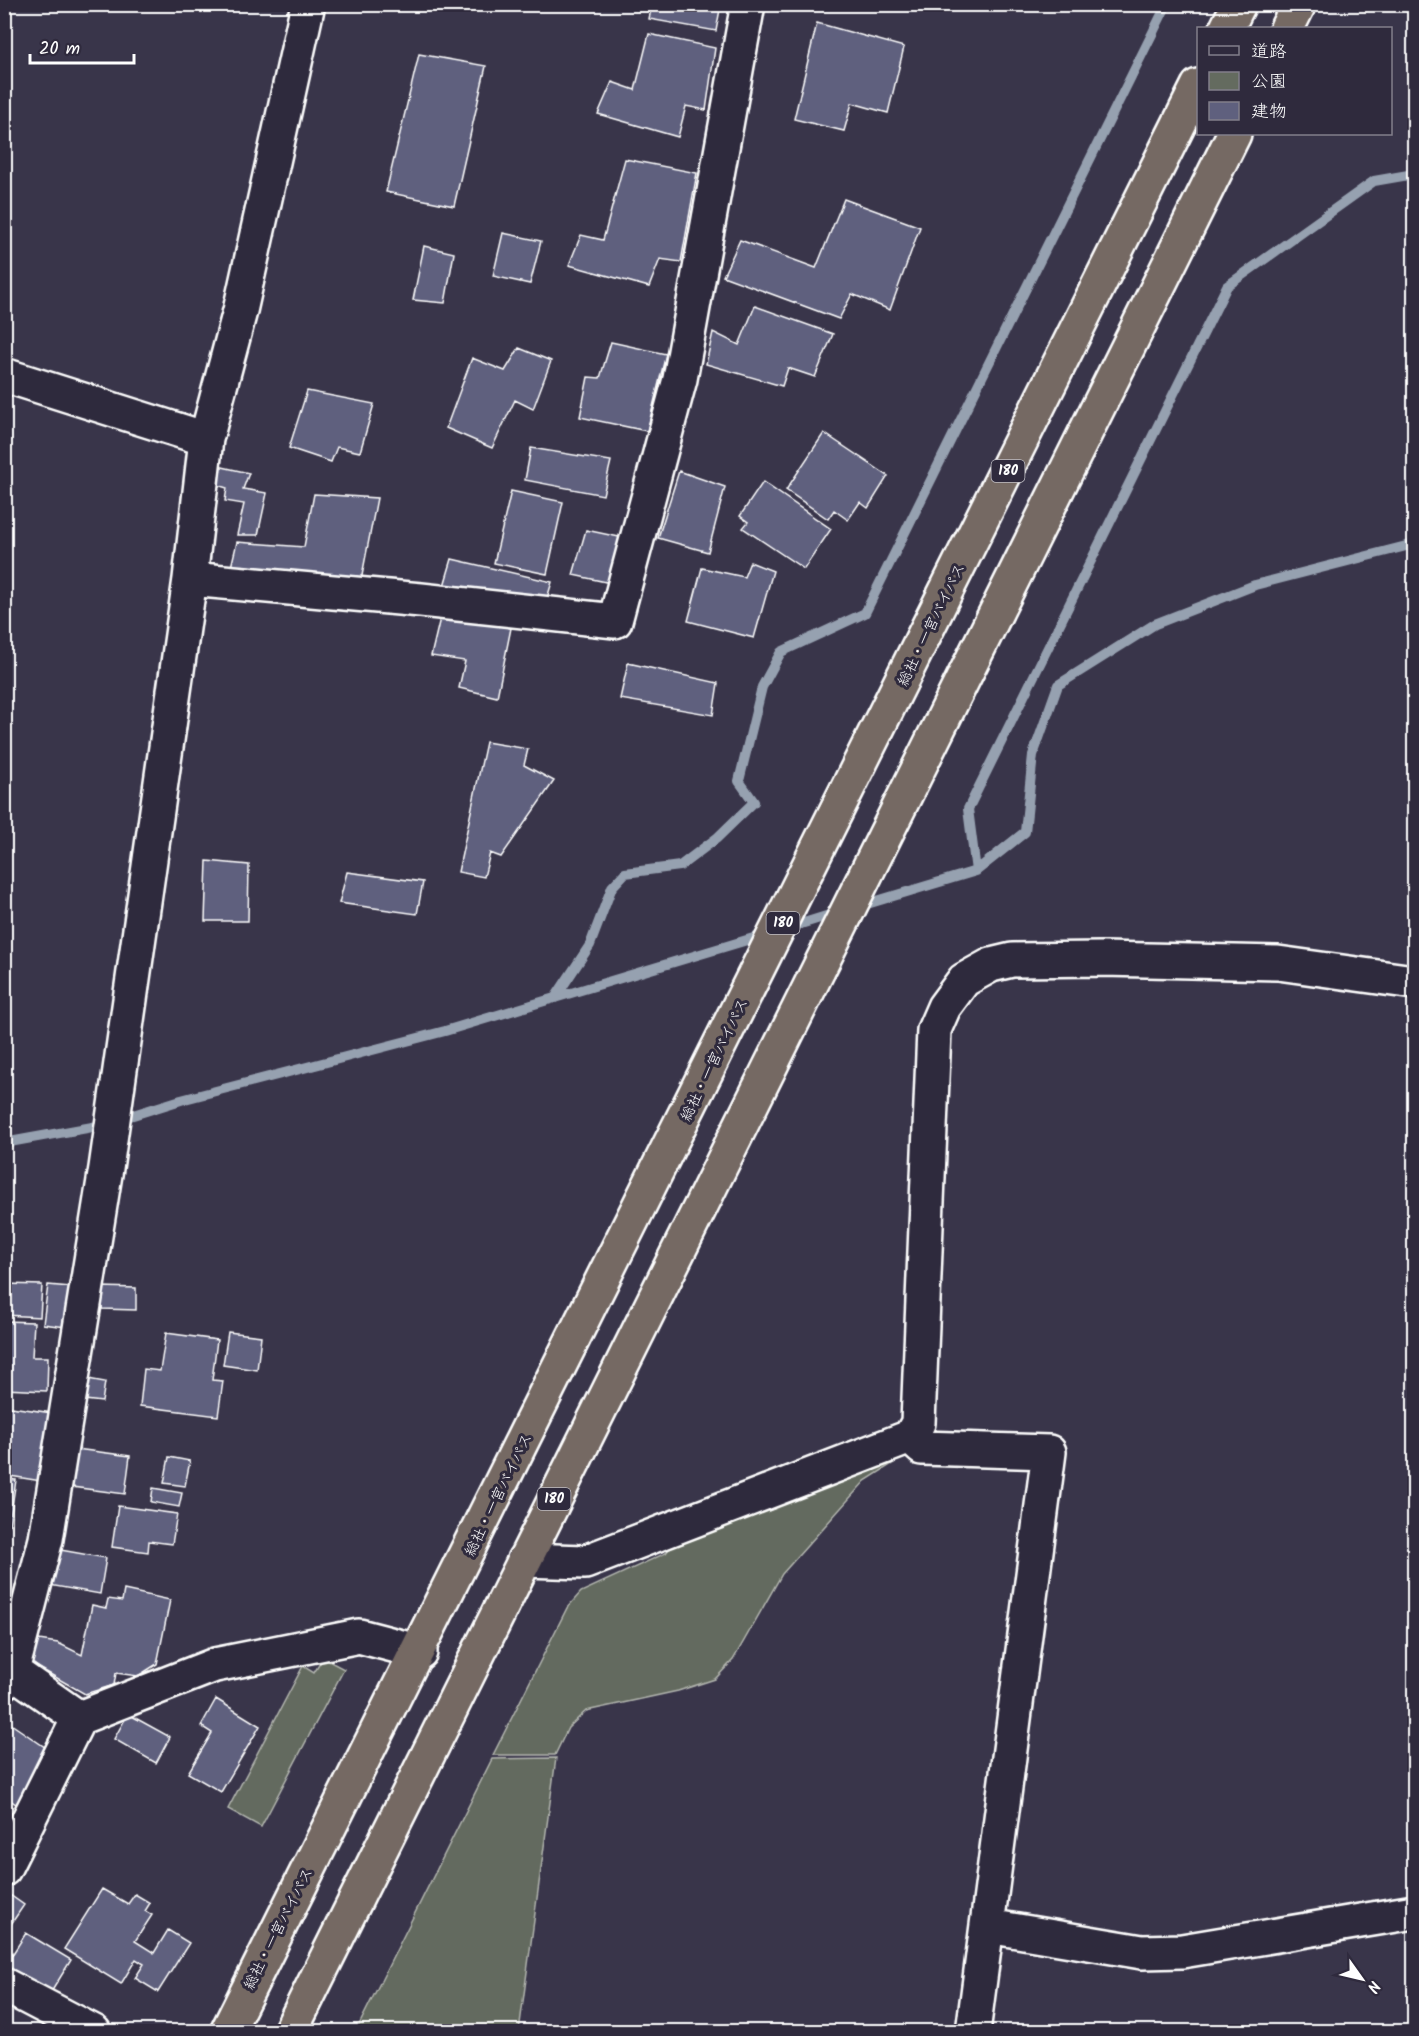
<svg xmlns="http://www.w3.org/2000/svg" width="1419" height="2036" viewBox="0 0 1419 2036" font-family="Kalam,'Klee One',sans-serif">
<style>
.green{fill:#646b5f;stroke:#b2b5af;stroke-width:1.5}
.lines{fill:none;stroke-linecap:round;stroke-linejoin:round}
.stream{stroke:#96a1b0;stroke-width:10}
.building{fill:#5f607e;stroke:#fff;stroke-width:1.5}
.minor-casing{stroke:#fff;stroke-width:38}
.highway-casing{stroke:#fff;stroke-width:38}
.minor{stroke:#2f2a3d;stroke-width:33}
.highway{stroke:#756964;stroke-width:33}
.labels{text-anchor:middle;dominant-baseline:central;stroke-width:6;stroke-linejoin:round;paint-order:stroke}
.shield{fill:#2f2a3d;stroke:#c1bfc5;stroke-width:1.5}
.shield-label{font-size:14px;font-weight:bold;fill:#fff}
.street-label{font-size:15px;fill:#fff;stroke:#2f2a3d}
</style>
<rect width="100%" height="100%" fill="#39354a"/>
<filter id="ink" filterUnits="userSpaceOnUse"><feTurbulence type="fractalNoise" baseFrequency=".0167" numOctaves="2"/><feDisplacementMap in="SourceGraphic" scale="12" xChannelSelector="R" yChannelSelector="G"/><feConvolveMatrix kernelMatrix="1 2 1 2 8 2 1 2 1" color-interpolation-filters="sRGB"/></filter>
<g filter="url(#ink)">
<!-- green -->
<path class="green" d="M895 1462 865 1481 782 1574 733 1660 715 1679 678 1691 586 1711 568 1728 555 1755H493L567 1608 581 1592 666 1553 672 1545 868 1465Z
M323 1658 344 1669 261 1827 228 1809 303 1666 314 1673Z
M556 1758 519 2031H356L492 1759Z"/>
<g class="lines">
<!-- stream -->
<path class="stream" d="M976 871 968 809 1227 286 1374 181 1414 174
M857 907 976 871 1025 832 1033 755 1058 685 1155 624 1255 585 1414 544
M788 928 839 912
M555 998 590 945 612 887 625 873 680 866 717 838 754 802 739 781 762 687 781 652 865 613 1167 4
M4 1143 98 1126 181 1100 445 1031 770 933"/>
</g>
<!-- building -->
<path class="building" d="M652 4H721L716 31 649 19Z
M817 23 904 47 888 113 852 103 844 131 794 119Z
M649 34 715 48 706 110 686 106 678 137 598 114 612 82 635 90Z
M419 54 486 66 454 206 386 192Z
M625 159 697 173 681 262 660 259 649 287 569 265 581 235 603 240Z
M844 199 920 227 890 310 852 294 839 319 723 276 740 240 816 268Z
M503 233 541 241 530 284 493 276Z
M424 246 454 253 445 303 413 300Z
M755 306 833 334 815 377 788 368 782 386 706 364 713 332 739 345Z
M611 342 666 354 647 431 580 417 588 377 600 378Z
M519 348 551 361 533 409 515 400 492 448 446 428 472 358 505 371Z
M307 391 374 404 360 452 337 447 331 462 289 448Z
M824 433 888 476 868 508 860 502 848 520 834 510 828 519 786 490Z
M531 448 611 461 603 495 525 480Z
M218 466 249 473 243 489 267 493 258 535H237L244 504 225 501 227 488 214 484Z
M679 471 725 487 708 552 658 538Z
M763 482 831 529 804 569 743 528 748 522 740 516Z
M511 491 563 502 547 574 494 563Z
M314 494 377 498 361 581 231 567 237 542 304 547Z
M586 530 624 538 611 583 573 575Z
M452 559 552 582 544 608 444 586Z
M750 562 773 571 754 638 688 621 702 568 744 577Z
M441 614 511 628 497 697 459 688 465 661 431 656Z
M628 663 718 683 713 715 620 699Z
M486 742 528 749 524 765 554 781 501 857 490 853 484 877 458 872Z
M207 861 249 865 248 921H205Z
M347 872 423 882 417 914 339 903Z
M4 1284 42 1285 40 1317 4 1315Z
M48 1285 70 1287 66 1327 43 1324Z
M102 1287 136 1288V1310L102 1309Z
M4 1321 34 1322 32 1357H48L47 1391 4 1389Z
M228 1332 261 1336 257 1370 223 1365Z
M166 1333 217 1340 212 1380 223 1381 218 1416 140 1406 144 1369 160 1371Z
M88 1379 105 1382 102 1402 85 1400Z
M4 1406 52 1413 41 1481 4 1475Z
M76 1449 130 1456 125 1494 72 1487Z
M169 1457 190 1461 185 1486 164 1483Z
M4 1479 16 1480 9 1526H4Z
M153 1488 182 1493 179 1507 151 1502Z
M118 1506 177 1514 172 1544 149 1541 148 1552 112 1547Z
M55 1549 106 1558 100 1594 49 1585Z
M124 1590 170 1600 157 1664 138 1676 116 1673 114 1685 85 1694 27 1661 39 1640 58 1643 82 1655 92 1605 106 1608 108 1599 122 1601Z
M216 1699 260 1726 221 1792 188 1773 212 1733 201 1726Z
M128 1714 170 1737 156 1763 114 1739Z
M11 1724 52 1752 16 1804 4 1796V1733Z
M102 1889 128 1904 135 1894 150 1903 145 1911 152 1915 135 1941 154 1953 168 1930 189 1943 158 1992 135 1978 144 1964 136 1959 121 1984 64 1949Z
M10 1895 24 1905 9 1927 4 1924V1904Z
M26 1933 71 1960 50 1994 5 1966Z"/>
<g class="lines">
<!-- minor casing -->
<g class="minor-casing">
<path id="minor" d="M4 375 206 439
M190 579 421 600 615 621 680 379 748 4
M910 1437 922 1448 1049 1452 973 2032
M524 1560 585 1562 910 1437 918 1423 934 1030 944 1007 964 980 991 965 1012 960 1103 959 1278 963 1414 982
M12 1671 79 1718 215 1665 359 1636 420 1652
M4 1682 12 1671 46 1539 106 1168 190 579 206 439 240 311 308 4
M4 1869 79 1718
M988 1926 1142 1952 1182 1951 1414 1912
M4 1985 94 2032"/>
</g>
<!-- highway casing -->
<g class="highway-casing">
<path id="highway" d="M1227 28 1239 4
M1287 28 1299 4
M227 2032C556 1385 877 735 1198 86
M290 2032 1234 134"/>
</g>
<!-- minor -->
<use href="#minor" class="minor"/>
<!-- highway -->
<use href="#highway" class="highway"/>
</g>
</g>
<g class="labels">
<!-- shield labels -->
<g class="shield">
<rect x="991.5" y="460" width="33" height="22" rx="4.5"/>
<rect x="766.5" y="912" width="33" height="22" rx="4.5"/>
<rect x="537.5" y="1488" width="33" height="22" rx="4.5"/>
</g>
<g class="shield-label">
<text x="1008" y="471">180</text>
<text x="783" y="923">180</text>
<text x="554" y="1499">180</text>
</g>
<!-- street labels -->
<g class="street-label">
<text transform="translate(932 625) rotate(-64)">総社・一宮バイパス</text>
<text transform="translate(715 1060) rotate(-64)">総社・一宮バイパス</text>
<text transform="translate(499 1495) rotate(-64)">総社・一宮バイパス</text>
<text transform="translate(279 1929) rotate(-63)">総社・一宮バイパス</text>
</g>
</g>
<!-- margin -->
<rect width="1419" height="2036" fill="none" stroke="#2f2a3d" stroke-width="24"/>
<rect x="12" y="12" width="1395" height="2012" fill="none" stroke="#fff" stroke-width="2" filter="url(#ink)"/>
<!-- legend -->
<rect x="1197" y="27" width="195" height="108" fill="#2f2a3d" stroke="#827f8b" stroke-width="1.5"/>
<rect x="1209" y="46" width="30" height="9" fill="#2f2a3d" stroke="#827f8b" stroke-width="1.5"/>
<text x="1251" y="57" font-size="18" fill="#ffffff">道路</text>
<rect x="1209" y="72" width="30" height="18" fill="#646b5f" stroke="#827f8b" stroke-width="1.5"/>
<text x="1251" y="87" font-size="18" fill="#ffffff">公園</text>
<rect x="1209" y="102" width="30" height="18" fill="#5f607e" stroke="#827f8b" stroke-width="1.5"/>
<text x="1251" y="117" font-size="18" fill="#ffffff">建物</text>
<!-- north arrow -->
<g transform="translate(1362 1979) rotate(124)" stroke="#2f2a3d" stroke-width="4.5" paint-order="stroke">
<path d="M0-4.5L10 22L0 15L-10 22Z" fill="#ffffff"/>
<text y="-9" font-size="16" font-weight="bold" text-anchor="middle" fill="#ffffff">N</text>
</g>
<!-- scale -->
<path d="M30 54v9h104v-9" fill="none" stroke="#ffffff" stroke-width="3"/>
<text x="39" y="54" font-size="18" fill="#ffffff" stroke="#2f2a3d" stroke-width="4.5" paint-order="stroke">20 m</text>
</svg>
